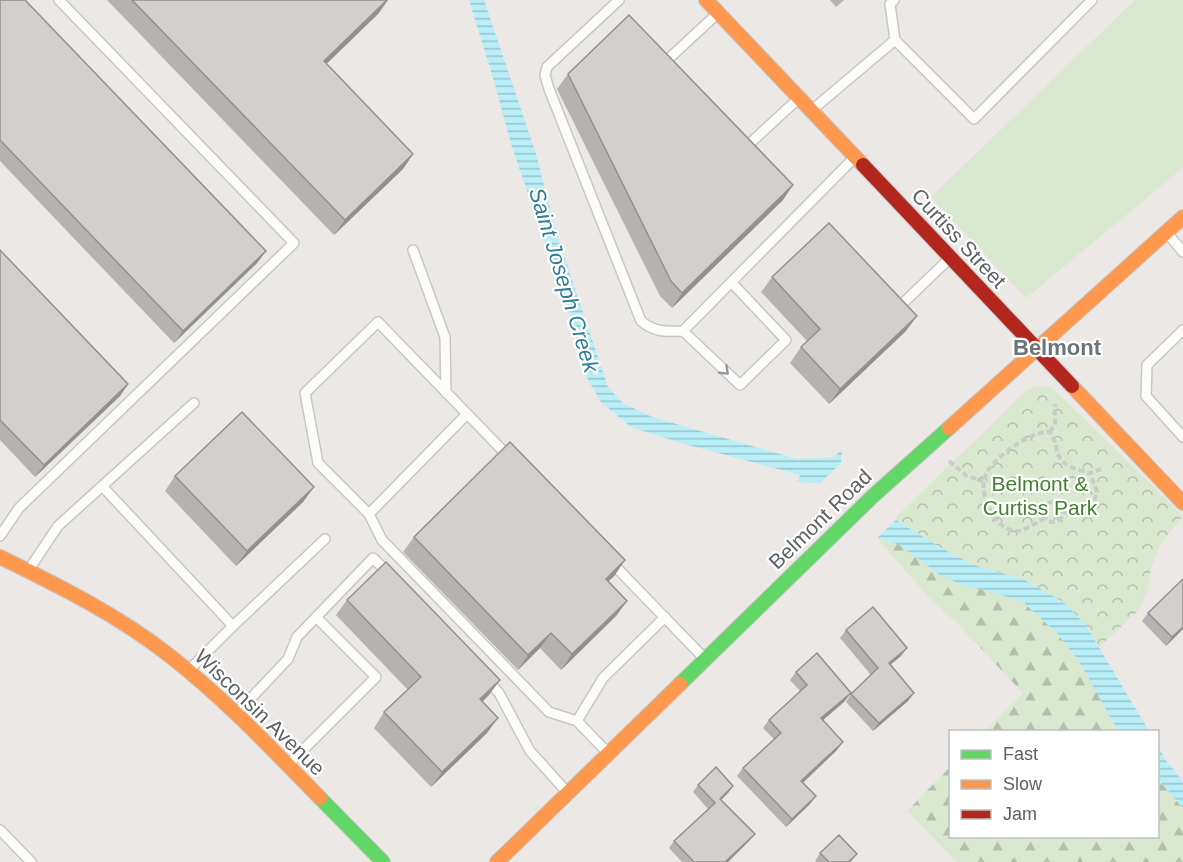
<svg xmlns="http://www.w3.org/2000/svg" width="1183" height="862" viewBox="0 0 1183 862" font-family="Arial,sans-serif">
<style>
.green{fill:#d9e8cf}
.forest{fill:url(#forest-firs)}
.park{fill:url(#park-crowns)}
.water{fill:url(#water-rules)}
.lines{fill:none;stroke-linecap:round;stroke-linejoin:round}
.lane-casing{stroke:#c7c7c6;stroke-width:12}
.fast-casing{stroke:#c5c6c5;stroke-width:16}
.slow-casing{stroke:#c5c6c5;stroke-width:16}
.jam-casing{stroke:#c5c6c5;stroke-width:16}
.path{stroke:#c7cdc8;stroke-width:4;stroke-dasharray:6 3;stroke-linecap:butt}
.lane{stroke:#fcfcfb;stroke-width:9}
.fast{stroke:#63d668;stroke-width:14}
.slow{stroke:#ff974d;stroke-width:14}
.jam{stroke:#b3261e;stroke-width:14}
.wall{fill:#b5b2b1}
.shaded-wall{fill:#939190}
.building{fill:#d2cfce;stroke:#939190;stroke-width:1.5}
.oneway{stroke:#939899}
.labels{text-anchor:middle;dominant-baseline:central;stroke-width:4.5;stroke-linejoin:round;paint-order:stroke}
.street-label{font-size:21px;fill:#5b6264;stroke:#fff}
.park-label{font-size:21px;fill:#42812d;stroke:#fff}
.water-label{font-size:22px;font-style:italic;fill:#2f7d93;stroke:#fff}
.neighbourhood-label{font-size:22px;font-weight:bold;fill:#6b7476;stroke:#fff}
</style>
<defs>
<pattern id="forest-firs" width="22" height="20" patternUnits="userSpaceOnUse" patternTransform="scale(1.5)"><rect width="22" height="20" fill="#d9e8cf"/><path d="M5 1l3.5 6h-7zM16 11l3.5 6h-7z" fill="#b3bfac"/></pattern>
<pattern id="park-crowns" width="20" height="18" patternUnits="userSpaceOnUse" patternTransform="scale(1.5)"><rect width="20" height="18" fill="#d9e8cf"/><path d="M2 6a3 3 0 1 1 6 0M12 15a3 3 0 1 1 6 0" fill="none" stroke="#b3bfac"/></pattern>
<pattern id="water-rules" width="6" height="5" patternUnits="userSpaceOnUse" patternTransform="scale(1.5)"><rect width="6" height="5" fill="#b8eef7"/><path d="M0 2.5h6" fill="none" stroke="#99c4cc"/></pattern>
</defs>
<rect width="100%" height="100%" fill="#ece8e5"/>
<!-- green -->
<path class="green" d="M1135 0H1183V168L1026 298 931 197Z"/>
<!-- forest -->
<path class="forest" d="M877 538 898 544 940 575 963 586 986 590 1023 602 1058 634 1079 661 1118 731H985L1023 693 956 622 931 600Z
M950 767V836H1158V779L1183 808V862H957L907 811Z"/>
<!-- park -->
<path class="park" d="M1035 386 1052 388 1066 401 1183 516 1161 543 1151 567 1148 589 1139 610 1099 647 1085 624 1063 602 1023 579 974 565 943 549 896 520 897 516 1027 390Z"/>
<!-- water -->
<path class="water" d="M469 0H484L536 154 557 235 608 387 623 403 652 417 797 459 834 457 842 449 841 463 822 481 820 483 797 482 800 475 681 443 631 427 601 402 583 371 575 331 511 144 494 81Z
M896 520 943 549 974 565 1023 579 1063 602 1085 624 1149 731H1118L1079 661 1058 634 1023 602 986 590 964 586 940 575 898 544 877 538Z
M1158 746 1165 759 1183 782V808L1158 779Z"/>
<g class="lines">
<!-- lane casing -->
<g class="lane-casing">
<path id="lane" d="M619 0 547 67 545 75 549 89 641 321C654 332 666 332 683 331L853 159
M894 0 890 4 895 40 974 119 1092 0
M664 63 717 14
M812 110 895 40
M747 146 798 99
M1168 234 1183 252
M413 250 445 337 446 393
M899 307 949 259
M1183 330 1147 365 1146 396 1183 437
M683 331 740 385 786 340 731 282
M467 414 369 514 318 463 305 393 378 322 510 458
M102 486 233 626 190 669
M369 514 382 540 549 712 577 721 606 751
M0 536 19 508 294 243 59 0
M611 562 704 658
M30 568 58 526 194 403
M233 626 325 539
M486 679 499 693 530 751 566 791
M238 712 288 659 297 637 373 558 389 574
M577 721 603 678 665 617
M289 764 376 677 316 617
M0 830 31 862"/>
</g>
<!-- fast casing -->
<g class="fast-casing">
<path id="fast" d="M680 684 873 496 949 428
M320 798 383 862"/>
</g>
<!-- slow casing -->
<g class="slow-casing">
<path id="slow" d="M706 0 863 165
M1072 386 1183 503
M949 428 1183 217
M0 557C59 586 118 615 170 656 225 699 272 749 320 798
M497 862 680 684"/>
</g>
<!-- jam casing -->
<g class="jam-casing">
<path id="jam" d="M863 165 1072 386"/>
</g>
<!-- path -->
<path class="path" d="M1050 432 1055 424V404
M949 461 967 476 983 481
M1043 512a10 10 0 1 1 20 0a10 10 0 1 1-20 0Z
M1064 511 1069 514 1093 505 1097 492 1090 473
M1045 518C1037 522 1024 532 1015 531 995 529 980 497 984 479 989 460 1031 430 1050 432 1054 439 1056 444 1057 451 1061 467 1077 469 1090 473L1101 469"/>
<!-- lane -->
<use href="#lane" class="lane"/>
<!-- fast -->
<use href="#fast" class="fast"/>
<!-- slow -->
<use href="#slow" class="slow"/>
<!-- jam -->
<use href="#jam" class="jam"/>
</g>
<!-- wall -->
<path class="wall" d="M0 0 266 251 257 263 174 343 0 161Z
M107 0H388L378 14 326 64 413 154 403 169 334 235Z
M830 0H844L836 7Z
M568 74 783 200 672 308 660 296 557 89Z
M0 250 128 384 120 396 35 477 0 440Z
M772 277 906 331 829 404 790 363 801 347 807 341 761 292Z
M175 476 314 487 303 502 236 566 165 491Z
M414 537 615 575 608 582 627 601 616 616 561 670 540 648 518 670 403 552Z
M1183 579V629L1166 646 1142 621 1148 613Z
M347 600 489 695 482 702 487 733 431 787 374 728 384 712 408 690 336 615Z
M846 630 901 656 890 665 908 701 873 731 846 702 851 694 871 675 840 638Z
M796 672 845 701 823 720 837 750 803 783 810 804 786 827 737 776 743 768 774 739 763 728 769 720 800 691 790 680Z
M698 785 733 786 728 793 721 800 755 834 749 841 728 862H682L669 848 674 841 708 809 693 792Z
M820 853 857 854 851 862H816L815 861Z"/>
<!-- shaded-wall -->
<path class="shaded-wall" d="M388 0 378 14 313 77 324 61Z
M413 154 403 169 334 235 345 220Z
M793 185 783 200 672 308 682 293Z
M266 251 257 263 174 343 183 331Z
M917 316 906 331 829 404 840 389Z
M128 384 120 396 35 477 44 465Z
M314 487 303 502 236 566 247 551Z
M625 560 615 575 595 594 606 579Z
M627 601 616 616 561 670 572 654Z
M1183 627V629L1166 646 1172 637Z
M551 633 540 648 518 670 528 655Z
M907 648 901 656 883 671 889 663Z
M500 680 489 695 469 714 480 699Z
M851 693 845 701 815 727 821 718Z
M914 693 908 701 873 731 879 723Z
M498 718 487 733 431 787 442 772Z
M843 742 837 750 796 789 801 781Z
M733 786 728 793 715 806 720 799Z
M816 796 810 804 786 827 792 819Z
M755 834 749 841 728 862H725Z"/>
<!-- building -->
<path class="building" d="M0 0H25L266 251 183 331 0 140Z
M132 0H387L324 61 413 154 345 220Z
M629 15 793 185 682 293 671 281 568 74Z
M829 223 917 316 840 389 801 347 820 329 772 277Z
M0 250 128 384 44 465 0 420Z
M242 412 314 487 247 551 175 476Z
M510 442 625 560 606 579 627 601 572 654 551 633 528 655 414 537Z
M386 562 500 680 480 699 498 718 442 772 384 712 421 677 347 600Z
M1183 579V627L1172 637 1148 613Z
M873 607 907 648 889 663 914 693 879 723 851 694 878 668 846 630Z
M817 653 851 693 821 718 843 742 801 781 816 796 792 819 743 768 781 733 769 720 807 685 796 672Z
M716 767 733 786 720 799 755 834 725 862H694L674 841 715 803 698 785Z
M839 835 857 854 848 862H829L820 853Z"/>
<!-- one-way arrows -->
<defs><path id="oneway-chevron" d="M-2-3.5L2.5 0L-2 3.5" fill="none" stroke-width="1.6" stroke-linecap="round" stroke-linejoin="round" transform="scale(1.5)"/></defs>
<use class="oneway" href="#oneway-chevron" transform="translate(725 371) rotate(44)"/>
<g class="labels">
<!-- street labels -->
<g class="street-label">
<text transform="translate(959 238) rotate(47)">Curtiss Street</text>
<text transform="translate(820 519) rotate(-44)">Belmont Road</text>
<text transform="translate(260 712) rotate(44)">Wisconsin Avenue</text>
</g>
<!-- park labels -->
<g class="park-label">
<text x="1040" y="483">Belmont &amp;<tspan x="1040" dy="24">Curtiss Park</tspan></text>
</g>
<!-- water labels -->
<g class="water-label">
<text transform="translate(564 280) rotate(73)">Saint Joseph Creek</text>
</g>
<!-- neighbourhood labels -->
<g class="neighbourhood-label">
<text x="1057" y="347">Belmont</text>
</g>
</g>
<!-- legend -->
<rect x="949" y="730" width="210" height="108" fill="#ffffff" stroke="#bdc0c1" stroke-width="1.5"/>
<rect x="961" y="750" width="30" height="9" fill="#63d668" stroke="#bdc0c1" stroke-width="1.5"/>
<text x="1003" y="760" font-size="18" fill="#5b6264">Fast</text>
<rect x="961" y="780" width="30" height="9" fill="#ff974d" stroke="#bdc0c1" stroke-width="1.5"/>
<text x="1003" y="790" font-size="18" fill="#5b6264">Slow</text>
<rect x="961" y="810" width="30" height="9" fill="#b3261e" stroke="#bdc0c1" stroke-width="1.5"/>
<text x="1003" y="820" font-size="18" fill="#5b6264">Jam</text>
</svg>
